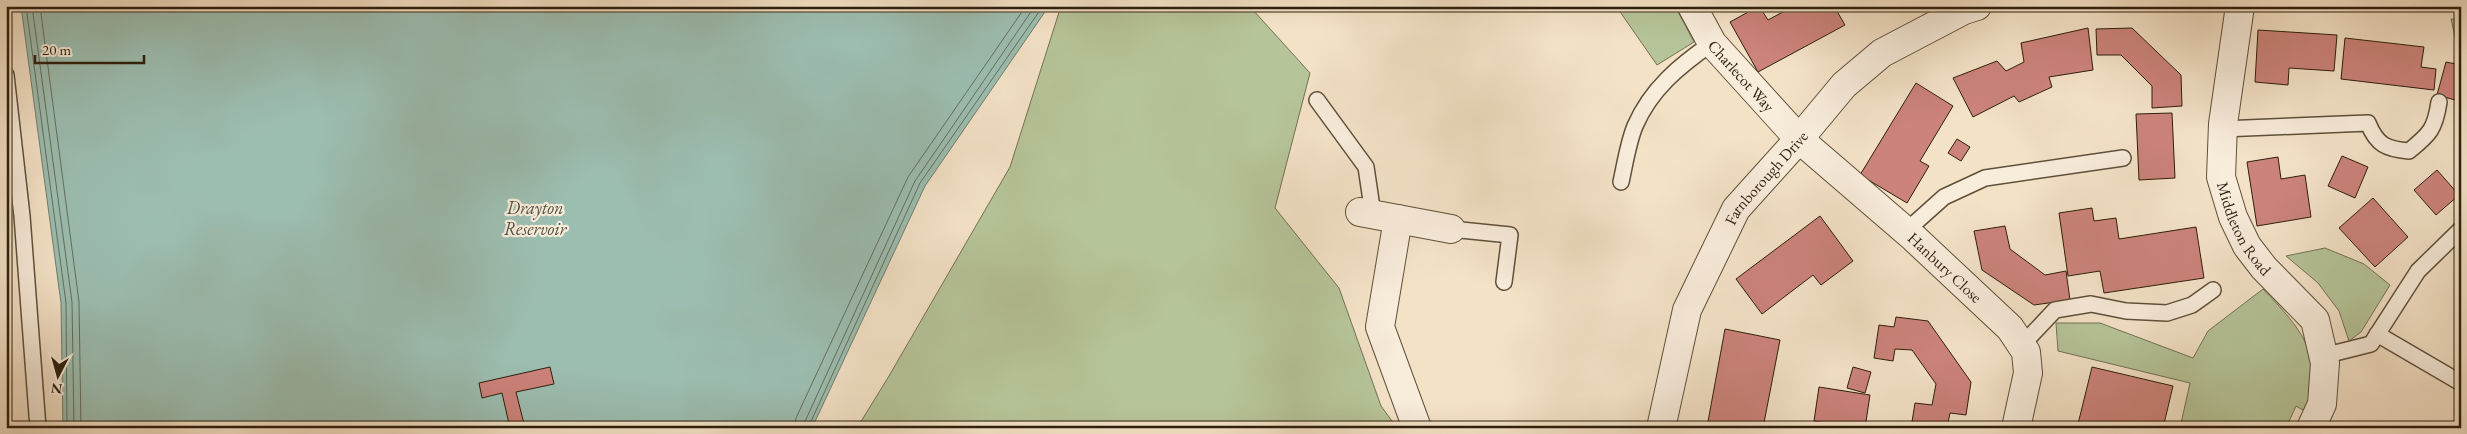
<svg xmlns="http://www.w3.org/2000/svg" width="2467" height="434" viewBox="0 0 2467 434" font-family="'EB Garamond',serif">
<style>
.green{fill:#b6c499;stroke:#727252}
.water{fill:#9cbeb1;stroke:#707e6f}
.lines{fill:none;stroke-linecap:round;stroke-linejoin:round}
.shore{stroke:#646e5e;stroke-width:1}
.building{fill:#cc837b;stroke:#2d1f0b}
.service-casing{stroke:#5f503a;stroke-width:18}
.minor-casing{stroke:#5f503a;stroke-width:30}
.service{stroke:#f8ecdb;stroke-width:15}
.minor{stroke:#f8ecdb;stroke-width:28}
.labels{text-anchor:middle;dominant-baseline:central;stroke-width:4.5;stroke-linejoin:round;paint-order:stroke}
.street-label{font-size:16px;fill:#2d1f0b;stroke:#f8ecdb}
.water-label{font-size:18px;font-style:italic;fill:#4e4f3d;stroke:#f8ecdb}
</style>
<rect width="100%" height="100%" fill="#f4e2c7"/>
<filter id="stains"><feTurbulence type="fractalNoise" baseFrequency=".004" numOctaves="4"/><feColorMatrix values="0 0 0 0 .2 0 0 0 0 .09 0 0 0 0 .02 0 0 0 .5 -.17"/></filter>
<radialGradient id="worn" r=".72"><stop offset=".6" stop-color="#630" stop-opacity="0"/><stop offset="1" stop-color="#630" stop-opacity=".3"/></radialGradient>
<!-- green -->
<path class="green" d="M1061 6H1256L1253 10 1310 73 1275 208 1339 288 1381 406 1397 428H857L889 376 1010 167Z
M1616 6H1675L1694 42 1657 65Z
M2451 19 2461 20V51L2458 50Z
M2325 248 2364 264 2390 285 2361 332 2349 341 2339 311 2318 283 2286 256Z
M2263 289C2301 329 2325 354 2306 412L2296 406 2286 428H2180L2190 383 2058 351 2056 323H2100L2193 358 2208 331Z"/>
<!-- water -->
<path class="water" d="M21 6H1049L925 186 812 428H63L61 303Z"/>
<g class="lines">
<!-- shore -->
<path class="shore" d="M26 6 66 303 67 428
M32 6 72 302 74 428
M40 6 79 302 81 428
M794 428 796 418 908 177 1026 6
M802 428 915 181 1035 6
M808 428 920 183 1043 6"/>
</g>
<!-- building -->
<path class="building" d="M1759 6 1768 20 1794 6H1834L1845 25 1758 72 1730 22Z
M2088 28 2093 70 2049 77 2052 87 2019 102 2014 96 1973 117 1953 78 1997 61 2006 71 2024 62 2021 43Z
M2132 28 2181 75 2182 106 2152 108V86L2121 55H2097L2096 29Z
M2258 30 2337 35 2334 71 2289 68 2288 85 2255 82Z
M2345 38 2424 47 2421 67 2436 69 2434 90 2341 79Z
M2446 62 2461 65V109L2455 100 2437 95Z
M1916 83 1953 106 1920 161 1929 166 1907 203 1860 175Z
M2172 113 2175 178 2139 180 2136 114Z
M1957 139 1970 147 1961 161 1948 153Z
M2342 156 2368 167 2355 198 2328 186Z
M2278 157 2281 179 2305 175 2311 217 2257 226 2247 162Z
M2437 170 2459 195 2436 215 2414 190Z
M2373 198 2408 237 2375 267 2339 228Z
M2092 208 2094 221 2116 218 2119 239 2196 227 2204 278 2104 293 2100 271 2068 276 2059 213Z
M1820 216 1853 261 1821 285 1813 275 1762 314 1736 279Z
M2005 226 2010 249 2045 275 2066 271 2070 300 2034 305 1982 270 1974 231Z
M1896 317 1928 321 1971 382 1966 415 1950 413 1947 428H1911L1915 403 1932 405 1936 384 1912 350 1895 349 1893 361 1874 358 1879 325 1894 327Z
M1725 329 1780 340 1763 428 1707 427Z
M550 367 554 384 516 392 525 428H510L502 393 482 398 479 383Z
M1853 367 1871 372 1865 393 1847 388Z
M2092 367 2173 386 2163 428H2077Z
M1819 387 1870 395 1865 428 1814 421Z"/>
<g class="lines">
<!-- service casing -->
<g class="service-casing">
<path id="service" d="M6 75 22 216 38 428
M1317 100 1366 167 1373 214
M2222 129 2368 123C2377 145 2386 149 2409 151 2430 134 2435 129 2439 102
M1621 182C1625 164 1628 143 1635 126 1651 89 1679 66 1712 43
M1451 229 1510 235 1504 282
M1906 231 1944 197 1985 178 2123 158
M2377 334 2461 383
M2022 345 2055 310 2091 304 2126 311 2167 313 2192 305 2213 290
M2323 356 2371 344 2418 271 2461 229"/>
</g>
<!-- minor casing -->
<g class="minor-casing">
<g id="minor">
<path id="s1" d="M1692 6 1712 43 1799 139 1914 238 2010 328 2026 352 2028 373 2016 428"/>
<path id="s2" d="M2240 6 2223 124 2221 177 2233 217 2247 246 2264 268 2315 320 2325 363 2322 404 2311 428"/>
<path d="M1360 212 1451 229"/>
<path d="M1398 219 1380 327 1417 428"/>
<path id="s3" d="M1661 428 1687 310 1736 209 1799 139 1844 85 1882 53 1964 10 1977 6"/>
</g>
</g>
<!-- service -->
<use href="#service" class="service"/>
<!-- minor -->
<use href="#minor" class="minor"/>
</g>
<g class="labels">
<!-- street labels -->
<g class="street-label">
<text stroke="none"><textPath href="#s1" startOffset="86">Charlecot Way</textPath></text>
<text stroke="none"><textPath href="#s3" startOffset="276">Farnborough Drive</textPath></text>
<text stroke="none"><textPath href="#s2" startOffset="229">Middleton Road</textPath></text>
<text stroke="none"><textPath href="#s1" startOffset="366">Hanbury Close</textPath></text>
</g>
<!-- water labels -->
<g class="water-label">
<text x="535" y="207">Drayton<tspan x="535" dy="21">Reservoir</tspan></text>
</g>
</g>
<!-- margin -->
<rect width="2467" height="434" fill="none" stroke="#f4e2c7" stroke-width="25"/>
<rect x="8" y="8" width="2452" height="419" fill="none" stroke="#2d1f0b" stroke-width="2.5"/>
<rect x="12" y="12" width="2442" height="409" fill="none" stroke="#2d1f0b"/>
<!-- north arrow -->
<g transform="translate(58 376) rotate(186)" stroke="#f8ecdb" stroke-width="4" paint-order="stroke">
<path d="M0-4L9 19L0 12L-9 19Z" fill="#2d1f0b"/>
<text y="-8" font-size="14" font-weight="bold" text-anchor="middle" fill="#2d1f0b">N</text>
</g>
<!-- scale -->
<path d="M35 55v8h109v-8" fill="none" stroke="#2d1f0b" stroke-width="2.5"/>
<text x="42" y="55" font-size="15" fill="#2d1f0b" stroke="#f8ecdb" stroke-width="4" paint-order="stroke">20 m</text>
<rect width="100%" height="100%" filter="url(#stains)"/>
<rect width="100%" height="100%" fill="url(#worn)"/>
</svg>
